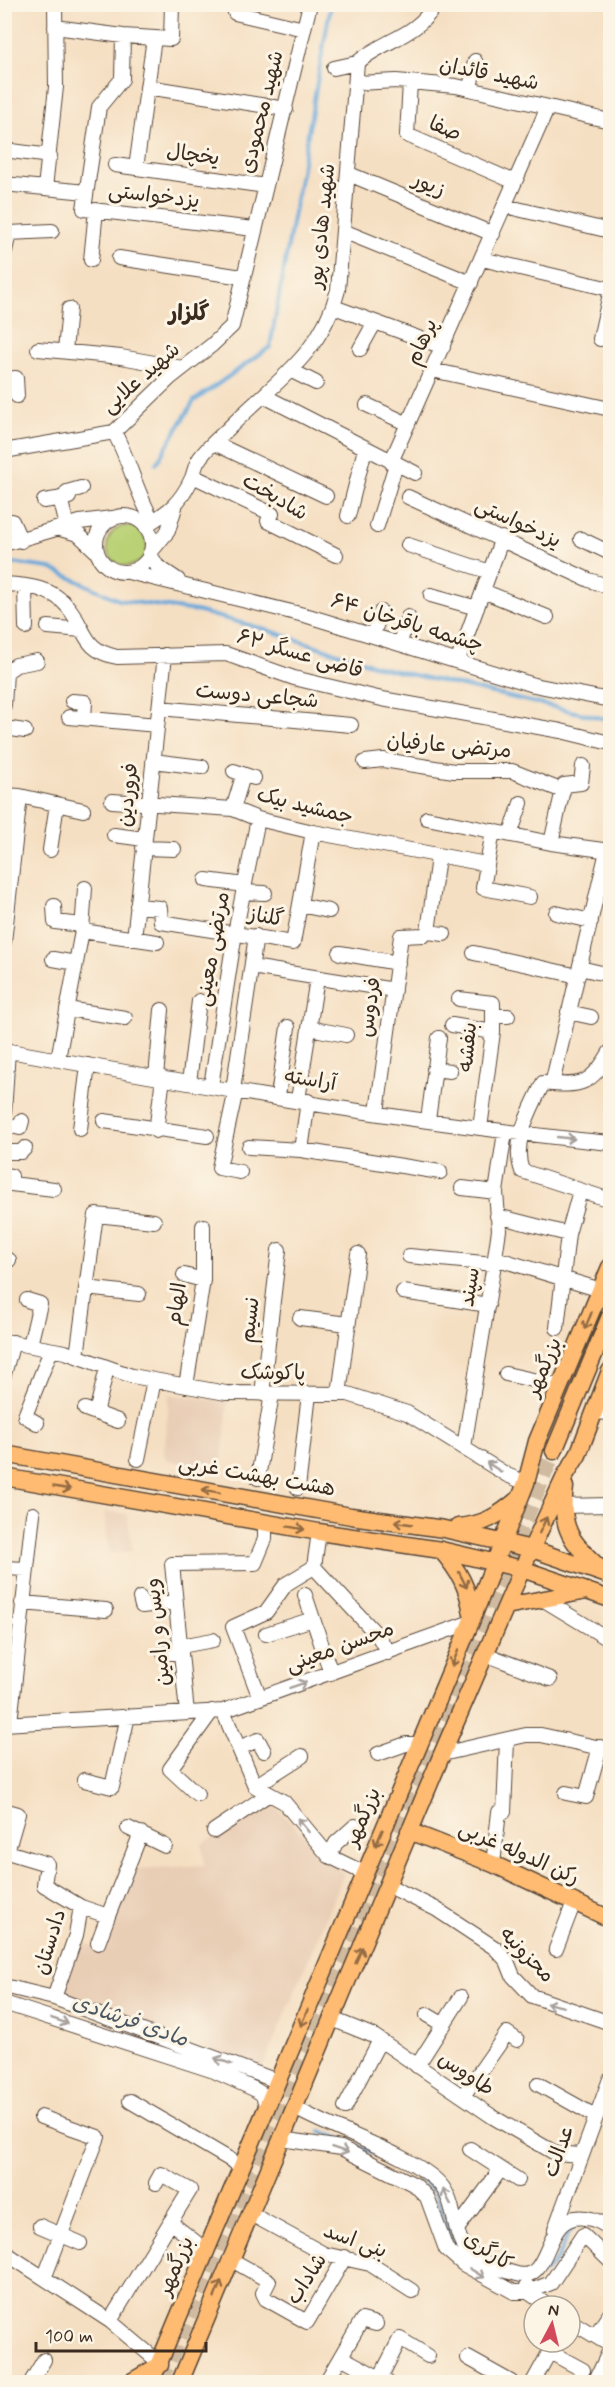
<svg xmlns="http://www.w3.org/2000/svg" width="615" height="2387" viewBox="0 0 615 2387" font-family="Mynerve,'Playpen Sans Arabic',sans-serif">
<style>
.built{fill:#e9ceb6}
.green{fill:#bad175;stroke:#7a7e4a;stroke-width:1.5}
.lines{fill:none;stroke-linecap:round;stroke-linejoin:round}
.stream{stroke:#67a7da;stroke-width:4}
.major-tunnel{stroke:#d0bba1;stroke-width:16;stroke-dasharray:16 8;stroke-linecap:butt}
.minor-casing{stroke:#574537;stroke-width:16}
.major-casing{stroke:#574537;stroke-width:19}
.minor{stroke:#fff;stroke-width:14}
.major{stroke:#febb71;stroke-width:16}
.oneway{stroke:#a79f9a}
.oneway2{stroke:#936b43}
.labels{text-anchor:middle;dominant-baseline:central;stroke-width:6;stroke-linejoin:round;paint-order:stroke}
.street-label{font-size:21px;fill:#3b2a1e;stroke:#fcf5e5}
.neighbourhood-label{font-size:22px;font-weight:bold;fill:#3b2a1e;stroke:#fcf5e5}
.water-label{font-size:22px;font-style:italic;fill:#4a5660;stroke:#fcf5e5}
</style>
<rect width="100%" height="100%" fill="#fcf5e5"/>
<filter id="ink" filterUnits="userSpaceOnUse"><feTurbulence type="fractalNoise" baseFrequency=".0167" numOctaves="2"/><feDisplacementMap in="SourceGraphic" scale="12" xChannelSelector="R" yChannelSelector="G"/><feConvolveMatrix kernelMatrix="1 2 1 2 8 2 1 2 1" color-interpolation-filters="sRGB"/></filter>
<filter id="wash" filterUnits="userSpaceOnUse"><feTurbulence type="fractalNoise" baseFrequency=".008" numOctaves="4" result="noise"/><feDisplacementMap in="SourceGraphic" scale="24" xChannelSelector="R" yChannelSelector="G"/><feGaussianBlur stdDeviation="1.35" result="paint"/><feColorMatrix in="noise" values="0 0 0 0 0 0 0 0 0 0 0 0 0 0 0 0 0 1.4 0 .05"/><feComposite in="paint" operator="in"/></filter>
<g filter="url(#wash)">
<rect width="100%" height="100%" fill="#f5dfc2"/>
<!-- built -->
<path class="built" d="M169 1394 228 1401 221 1470 167 1460 164 1453Z
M104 1511 127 1514 133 1551 109 1554Z
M269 1801 344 1874 262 2070 63 1996 80 1942 101 1948 134 1869 205 1865 202 1844Z"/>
<!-- green -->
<path class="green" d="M107 546a20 20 0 1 1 40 0a20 20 0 1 1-40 0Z"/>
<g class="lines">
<!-- stream -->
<path class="stream" d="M156 464 194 401 270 347 331 4
M4 562 50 568 119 600 196 611 264 629 383 668 610 720
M4 1996 141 2040
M233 2072 246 2077
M321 2131C346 2141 411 2167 429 2186 447 2204 442 2235 462 2253
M604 2232 610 2238
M499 2275 517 2283 525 2280
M538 2275C566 2263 558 2238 579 2222"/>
</g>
</g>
<g filter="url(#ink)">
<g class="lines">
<!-- major-tunnel -->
<path class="major-tunnel" d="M160 2382 554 1451"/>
<!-- minor casing -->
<g class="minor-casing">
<path id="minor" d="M236 4 235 13 304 29
M55 27 123 36 171 39 172 4
M123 36 122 79 99 107 84 209 254 229
M334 68 357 63
M358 83 396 81 456 86 610 121
M410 83 407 135 515 182
M147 87 286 109
M470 89 475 61
M4 150 50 156
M115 165 266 186
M136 168 154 38
M349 174 493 234
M4 184 86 192
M45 188 56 87 55 4
M505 206 610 231
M343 231 471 283
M5 251 9 233 52 231
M119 258 242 277
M482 259 610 289
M91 260 96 210
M334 307 443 347
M600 339 610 294
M38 349 121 357 182 368
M360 349 375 322
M65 351 69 309
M290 370 316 383
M432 370 610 409
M4 379 16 378 17 396
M264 396 415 473
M367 405 408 424
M114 432C130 461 136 493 153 521
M214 443 326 496
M4 451 114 432 170 378 212 345 232 326 310 4
M391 462 548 107
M193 476 272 514 268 521 336 555
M408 497 589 580 610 587
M60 498 67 526
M44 501 69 497 67 492 81 488
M348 516 365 449
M96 544a28 28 0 1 1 56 0a28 28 0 1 1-56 0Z
M12 521 21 541
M145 526C168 512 180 504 192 478 194 473 195 466 198 461 205 449 219 438 229 428 275 381 320 357 338 290L357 63C384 39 415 38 436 4
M377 526 396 464
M60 529 78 534 97 552
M581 539 610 553
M4 544 80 522 112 518
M408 545 490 572
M150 553 168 531 175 507
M150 554 157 566 178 580
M128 572 308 616 534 685 610 700
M4 584C27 585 53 588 68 607 87 630 82 650 117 657L226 654 294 678 382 699 561 731 610 743
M25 586 26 627
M483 591 547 617
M431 595 477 608
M48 627 82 630
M373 634 381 612
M400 642 408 617
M458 660 502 538
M72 701 85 702 84 718
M4 705 6 672 16 665 37 661
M159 708 351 725
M69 717 157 725
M4 728 25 731
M153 761 202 767
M365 762 383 760 454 771H512L563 791
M234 771 254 778
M4 795 20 796 83 810
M112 801 233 809 258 819 313 832 486 864
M233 809 243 776
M427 818 551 843 610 851
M493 831 483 888 530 897
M114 835 144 839
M510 835 521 803
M551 843 564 785 581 783 583 766
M143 848 174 849
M50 850 57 804
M206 880 245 885
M243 892 265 893
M300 905 329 911
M54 906 55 922 82 925
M137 906 160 908 161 922 293 943 313 832
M556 913 591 921
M82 931 157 942
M428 932 438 857
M134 939 165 655
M4 942 20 796
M340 953 398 963
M474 953 578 976
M53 959 76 963
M252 967 394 990
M580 968 610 975
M459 999 493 1003V1032L480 1128
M67 1009 125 1018
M568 1012 591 1017
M493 1016H508
M452 1025 493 1032
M309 1028 346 1035
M4 1050C205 1087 408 1123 610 1143
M610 1052C591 1085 581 1087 543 1083 531 1110 511 1141 522 1171L610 1200
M58 1059 82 931 85 888
M434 1069 450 1071
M156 1077 162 1010
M189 1083 199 1001
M552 1084 607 851
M211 1086 235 933 258 819
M233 1090 256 936
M236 1090 219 1168 240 1172
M278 1096 288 1027
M298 1100 317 978
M377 1112 401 936 424 935 428 932 444 934
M4 1113 8 1050
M428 1120 439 1038
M104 1121 207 1136
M4 1124 20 1128 22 1121
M80 1129 88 1065
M156 1131 163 1078
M249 1147 301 1150 440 1172
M301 1150 308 1101
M4 1152H21L25 1148
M4 1175 11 1176V1184L54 1189
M462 1188 496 1192
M497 1216 568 1234
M409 1256 494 1264
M495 1258 601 1290
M4 1259 9 1260
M184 1275 203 1280
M86 1288 139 1294
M403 1292 488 1305
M27 1300 40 1304 30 1345
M300 1318 348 1324
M557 1328 568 1234 580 1191
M4 1341 65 1352 132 1376 226 1393 348 1394 407 1413 507 1475 526 1483
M77 1356 96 1215 154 1221
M4 1374 13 1342
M506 1374 560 1386
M186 1386 203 1280V1226
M262 1394 279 1250
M339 1394 358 1254
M85 1409 118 1421
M594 1412 610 1413
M96 1413 107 1368
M37 1423 25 1416 51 1350
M464 1447 494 1264 499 1230 496 1192 505 1132
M138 1459 154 1380
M258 1478 272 1394
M298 1488 309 1394
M562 1506 610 1505
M319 1532 314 1567 379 1637 388 1653
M4 1568 26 1569
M305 1595 331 1673
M140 1598 142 1606 176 1602
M544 1600 610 1640
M22 1603 106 1610
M266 1634 313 1619
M181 1646 213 1640
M164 1653H181
M485 1654 550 1679
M260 1698 233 1627 266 1612 286 1584 314 1567
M223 1711 255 1786 284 1802 329 1856 364 1873
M187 1713 172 1564 255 1563 265 1539V1522
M10 1723 33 1514
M4 1724 223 1711 471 1622
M239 1748 258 1740 264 1751
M378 1754 406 1744H418
M442 1754 526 1735H541L610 1750
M84 1780 112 1787 128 1716
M255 1786 302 1756
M566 1793 586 1797 600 1747
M197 1794 170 1769 212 1711
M4 1810 18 1814 7 1852
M128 1828 165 1846
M214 1831 269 1794
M4 1851 47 1864 44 1885 81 1907 108 1916 141 1833
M329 1856 336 1843 355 1826
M493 1864 499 1812H504L507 1740
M387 1885 436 1909 495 1948 507 1961 513 1976 532 1996 610 2023
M98 1943 108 1916
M556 1949 574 1902
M4 1986 54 1998 277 2081
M54 1998 76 1935 81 1907
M4 2003 214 2071 254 2089 262 2094 267 2106
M427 2015 444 2025
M332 2019 374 2036 493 2117 529 2138 555 2153 580 2155
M417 2066 461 1997
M538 2084 595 2116
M463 2096 507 2033 517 2040
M130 2101 241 2166
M345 2107 380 2040
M295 2108C331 2129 415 2156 440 2184 455 2201 452 2224 462 2243 470 2259 501 2270 517 2274 554 2284 541 2210 586 2218 595 2219 603 2223 610 2229
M41 2117 98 2137 45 2276
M282 2139 341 2148 415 2185 427 2197 446 2249 463 2264 514 2292H528L551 2283 583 2235 610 2261
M470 2149 518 2180
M251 2214 324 2254 370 2264 412 2291
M170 2222 207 2251
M40 2226 80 2243
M458 2228 501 2169
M555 2229 610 2079
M4 2252 110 2321 161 2364
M230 2259 269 2281 263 2293 266 2299 307 2322 345 2257
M527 2286 528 2292 548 2306
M110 2321 190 2190 161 2174 156 2183
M570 2321 610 2345
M595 2336 609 2315
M550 2352 583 2370
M341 2357 387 2382
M468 2358 511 2382
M380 2378 400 2339 428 2356
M31 2382 44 2360
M326 2382 362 2320 376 2324
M533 2382 555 2342
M595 2382 610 2350"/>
</g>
<!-- major casing -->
<g class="major-casing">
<path id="major" d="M554 1451 610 1316
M4 1454 351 1516 444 1529 532 1549 610 1576
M4 1477 319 1532 441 1550 522 1569 610 1599
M565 1487C559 1528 572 1544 602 1570
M458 1527C483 1525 498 1516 517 1500
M441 1550C459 1571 468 1587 472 1614
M506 1606 587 1591
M409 1831 493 1864 610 1919
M131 2382 160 2365
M151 2382 471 1622 526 1483 537 1441 610 1267
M180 2382 442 1754 522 1569 566 1474 578 1455 610 1371"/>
</g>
<!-- minor -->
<use href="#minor" class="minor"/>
<!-- major -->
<use href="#major" class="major"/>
</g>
<!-- one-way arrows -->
<defs><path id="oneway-shaft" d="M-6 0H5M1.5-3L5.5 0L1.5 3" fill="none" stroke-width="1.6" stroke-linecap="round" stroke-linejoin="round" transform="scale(1.5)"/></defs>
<g class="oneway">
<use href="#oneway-shaft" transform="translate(566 1138) rotate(6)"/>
<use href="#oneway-shaft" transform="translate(494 1467) rotate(-147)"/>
<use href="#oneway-shaft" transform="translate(298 1685) rotate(-19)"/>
<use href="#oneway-shaft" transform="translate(303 1825) rotate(-129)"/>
<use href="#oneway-shaft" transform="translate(555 2005) rotate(-168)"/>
<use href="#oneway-shaft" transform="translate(60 2021) rotate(19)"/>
<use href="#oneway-shaft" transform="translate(223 2061) rotate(-160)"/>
<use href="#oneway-shaft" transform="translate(340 2150) rotate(18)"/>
<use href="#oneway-shaft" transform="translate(447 2197) rotate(-117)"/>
<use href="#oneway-shaft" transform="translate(477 2273) rotate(32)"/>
</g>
<g class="oneway2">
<use href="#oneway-shaft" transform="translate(588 1321) rotate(113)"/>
<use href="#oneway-shaft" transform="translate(62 1488) rotate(10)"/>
<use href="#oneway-shaft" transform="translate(211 1491) rotate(-170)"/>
<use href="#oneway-shaft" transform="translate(403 1523) rotate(-172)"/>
<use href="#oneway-shaft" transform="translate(543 1525) rotate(-65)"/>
<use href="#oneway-shaft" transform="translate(296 1528) rotate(10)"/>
<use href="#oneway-shaft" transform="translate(463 1580) rotate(63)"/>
<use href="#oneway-shaft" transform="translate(455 1658) rotate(113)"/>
<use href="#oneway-shaft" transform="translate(379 1838) rotate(113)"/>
<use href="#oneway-shaft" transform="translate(359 1955) rotate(-67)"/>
<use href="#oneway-shaft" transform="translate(304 2018) rotate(113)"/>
<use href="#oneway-shaft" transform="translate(218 2289) rotate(-68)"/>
</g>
</g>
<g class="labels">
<!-- street labels -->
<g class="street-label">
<text transform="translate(489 74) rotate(11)">شهید قائدان</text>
<text transform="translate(262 112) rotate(-76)">شهید محمودی</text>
<text transform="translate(445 129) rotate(23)">صفا</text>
<text transform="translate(193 155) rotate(8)">یخچال</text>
<text transform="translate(429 185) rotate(23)">زیور</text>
<text transform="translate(154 196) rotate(7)">یزدخواستی</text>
<text transform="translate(322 226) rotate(-84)">شهید هادی پور</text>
<text transform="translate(422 342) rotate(-66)">پرهام</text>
<text transform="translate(141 378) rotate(-41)">شهید علایی</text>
<text transform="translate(275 497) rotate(31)">شادبخت</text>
<text transform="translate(518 523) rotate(25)">یزدخواستی</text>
<text transform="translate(407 623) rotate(17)">چشمه باقرخان ۶۴</text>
<text transform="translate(300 654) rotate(16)">قاضی عسگر ۶۲</text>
<text transform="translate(257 696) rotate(5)">شجاعی دوست</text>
<text transform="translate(449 746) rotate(5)">مرتضی عارفیان</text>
<text transform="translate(128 795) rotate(-84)">فروردین</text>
<text transform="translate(305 806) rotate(14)">جمشید بیک</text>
<text transform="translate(266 917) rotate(10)">گلناز</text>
<text transform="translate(213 949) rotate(-80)">مرتضی معینی</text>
<text transform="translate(370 1007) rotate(-82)">فردوس</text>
<text transform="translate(468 1047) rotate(-85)">بنفشه</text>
<text transform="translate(310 1080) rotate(9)">آراسته</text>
<text transform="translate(470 1287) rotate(-81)">سپند</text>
<text transform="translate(177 1304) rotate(-82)">الهام</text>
<text transform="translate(250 1320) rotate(-83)">نسیم</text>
<text transform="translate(544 1367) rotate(-67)">بزرگمهر</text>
<text transform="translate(273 1373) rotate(1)">پاکوشک</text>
<text transform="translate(257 1476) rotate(10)">هشت بهشت غربی</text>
<text transform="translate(158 1632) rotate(-96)">ویس و رامین</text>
<text transform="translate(340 1647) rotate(-20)">محسن معینی</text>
<text transform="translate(363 1817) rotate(-67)">بزرگمهر</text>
<text transform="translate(519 1853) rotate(24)">رکن الدوله غربی</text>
<text transform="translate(50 1942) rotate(-73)">دادستان</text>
<text transform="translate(527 1955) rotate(46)">محزونیه</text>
<text transform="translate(466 2074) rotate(34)">طاووس</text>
<text transform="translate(559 2151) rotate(-70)">عدالت</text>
<text transform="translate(355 2241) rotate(20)">بنی اسد</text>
<text transform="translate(488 2251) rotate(34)">کارگری</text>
<text transform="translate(176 2266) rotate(-67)">بزرگمهر</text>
<text transform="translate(307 2279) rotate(-57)">شاداب</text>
</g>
<!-- neighbourhood labels -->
<g class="neighbourhood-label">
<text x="189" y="314">گلزار</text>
</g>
<!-- water labels -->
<g class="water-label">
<text transform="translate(130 2021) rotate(19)">مادی فرشادی</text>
</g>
</g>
<!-- margin -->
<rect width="615" height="2387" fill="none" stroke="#fcf5e5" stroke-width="24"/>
<!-- north arrow -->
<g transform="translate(552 2324) rotate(7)"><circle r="28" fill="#fcf5e5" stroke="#afa495" stroke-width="1.5"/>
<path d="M0-4.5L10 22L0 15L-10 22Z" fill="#d1495b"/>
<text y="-9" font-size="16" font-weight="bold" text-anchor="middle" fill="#3b2a1e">N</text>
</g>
<!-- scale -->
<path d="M36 2342v9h170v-9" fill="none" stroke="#3b2a1e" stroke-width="3"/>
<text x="45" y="2342" font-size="18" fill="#3b2a1e" stroke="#fcf5e5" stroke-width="4.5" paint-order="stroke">100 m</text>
</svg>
